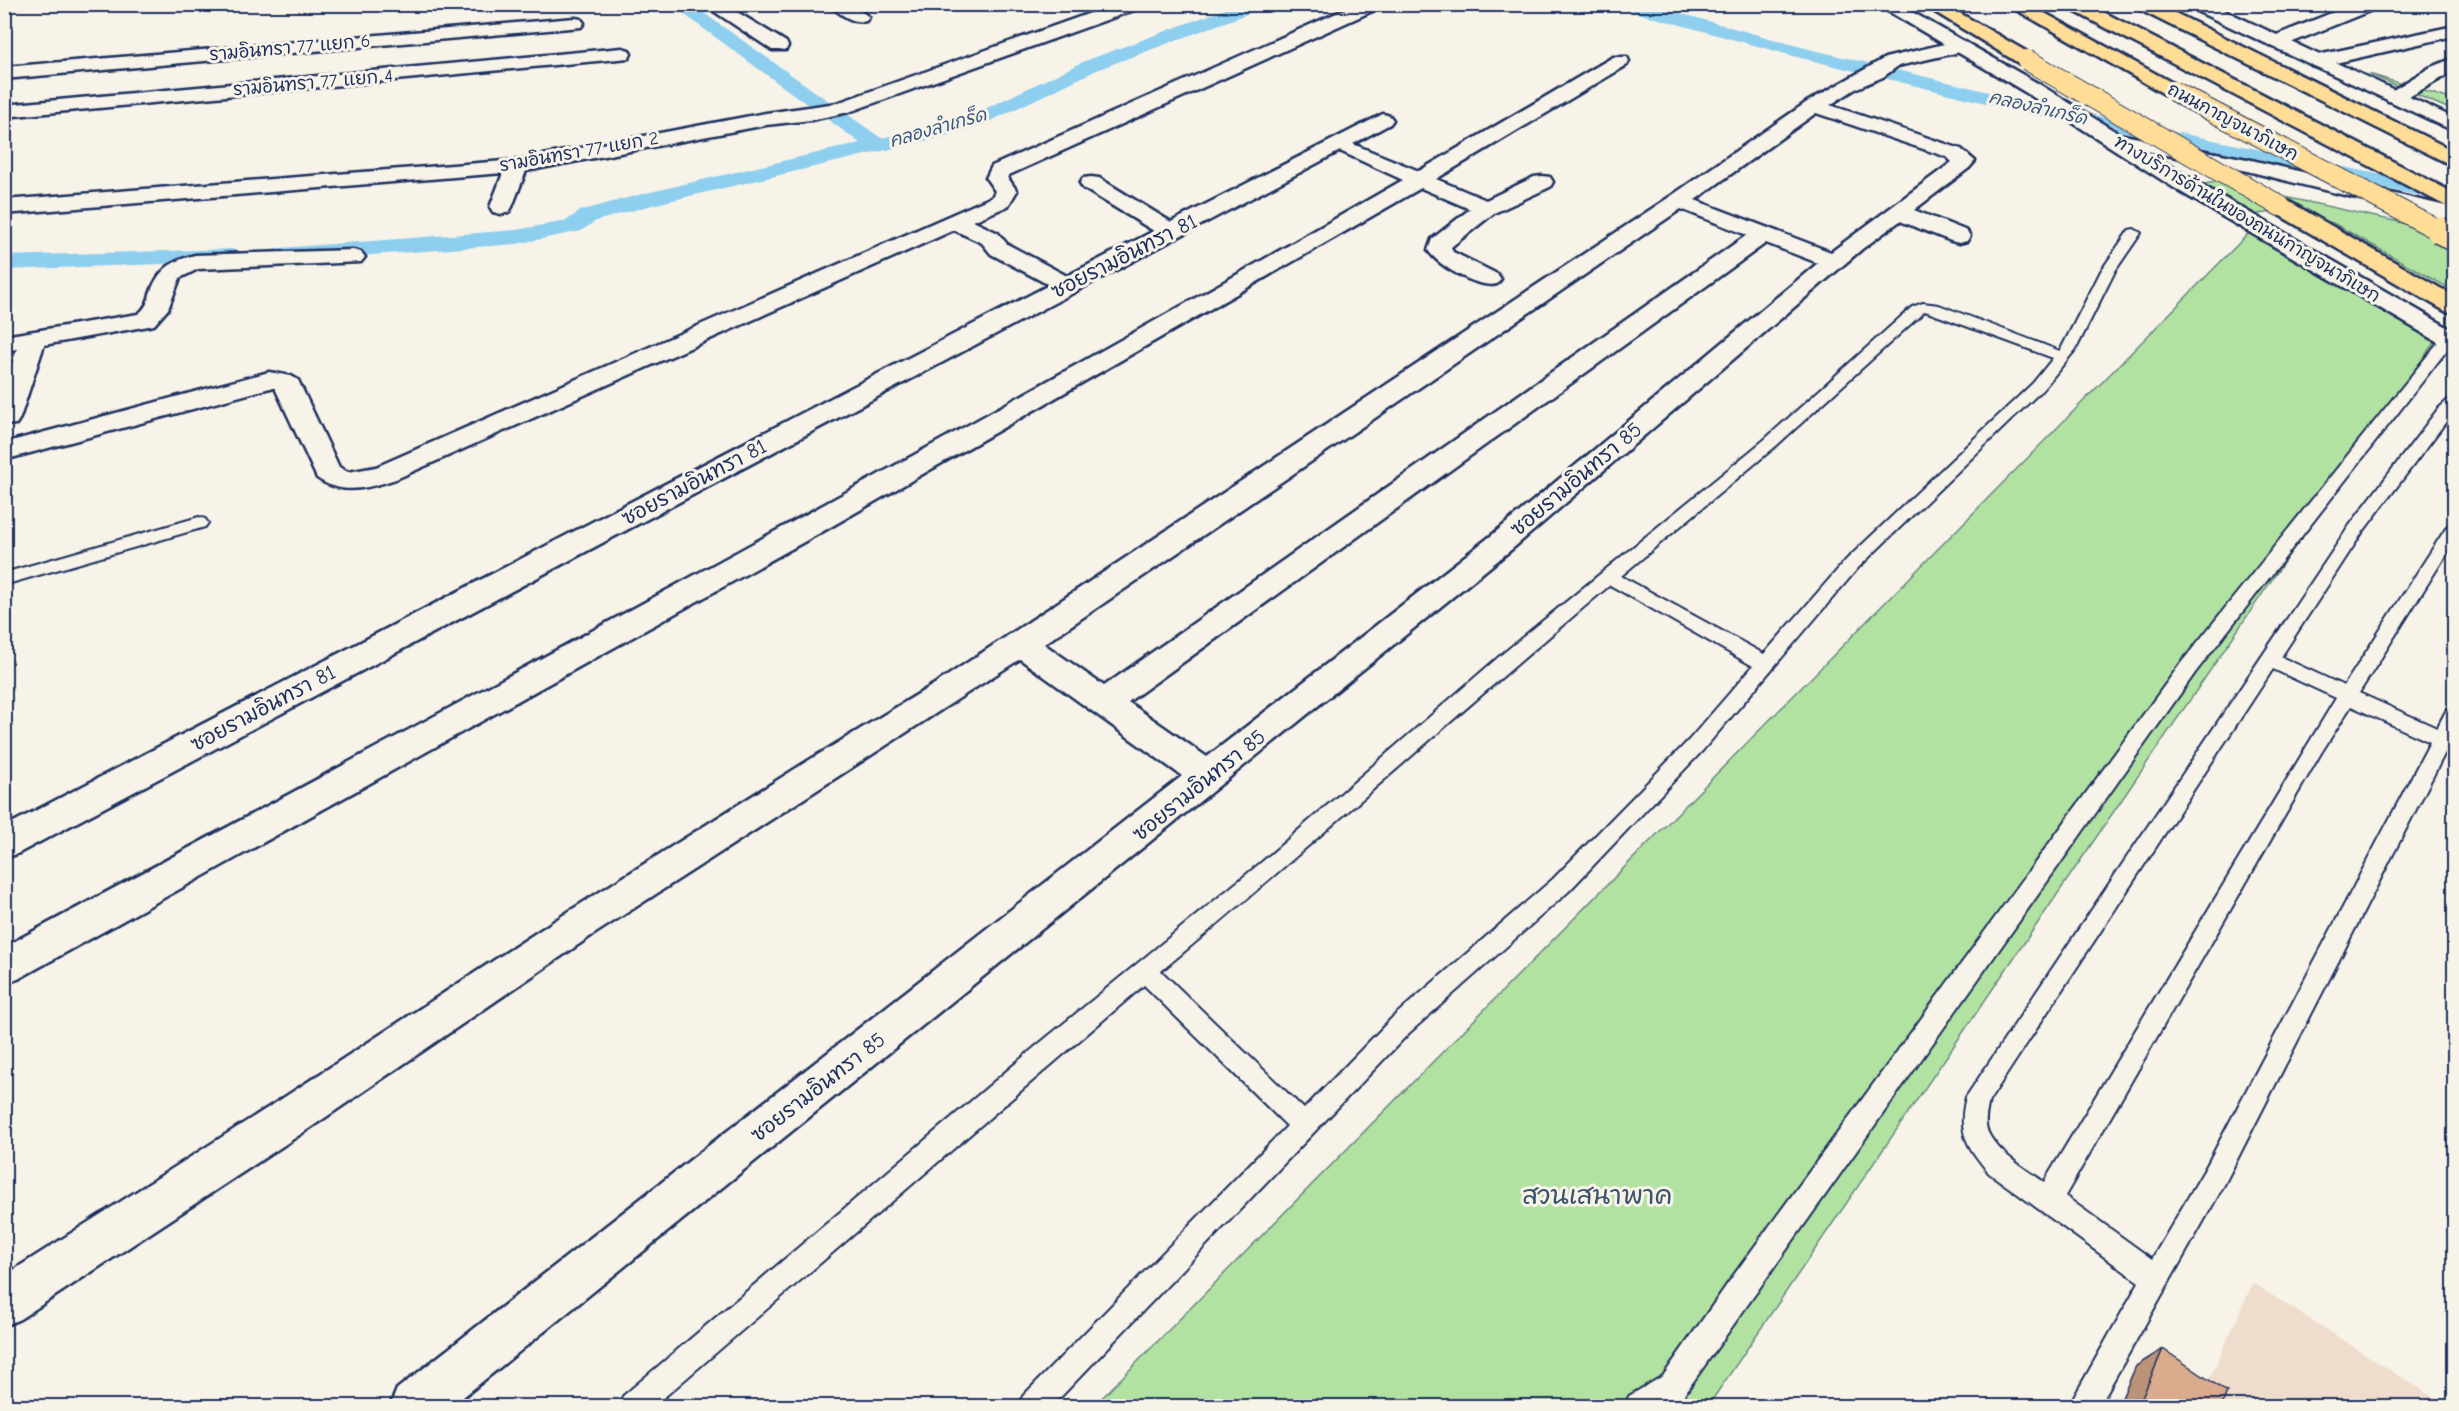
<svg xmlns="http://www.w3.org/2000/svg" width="2459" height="1411" viewBox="0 0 2459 1411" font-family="'Comic Neue','Playpen Sans Thai',sans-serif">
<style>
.built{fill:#edc}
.green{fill:#b1e2a2;stroke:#668880;stroke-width:1.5}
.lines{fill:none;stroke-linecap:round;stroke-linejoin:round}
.canal{fill:#8eceef;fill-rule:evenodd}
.lane-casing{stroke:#1b2f5e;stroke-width:4}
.street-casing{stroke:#1b2f5e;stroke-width:5}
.secondary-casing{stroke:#1b2f5e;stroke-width:5}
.highway-casing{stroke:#1b2f5e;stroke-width:5}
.lane{fill:#f7f3e8;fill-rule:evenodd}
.street{fill:#f7f3e8;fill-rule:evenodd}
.secondary{fill:#f7f3e8;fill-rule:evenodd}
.highway{fill:#ffdd96;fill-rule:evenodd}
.highway-bridge-far1-casing{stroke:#1b2f5e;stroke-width:22;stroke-linecap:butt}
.highway-bridge-casing{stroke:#1b2f5e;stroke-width:29;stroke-linecap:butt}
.highway-bridge-far1{stroke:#ffdd96;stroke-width:20}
.highway-bridge{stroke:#ffdd96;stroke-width:26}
.wall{fill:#bb9378;stroke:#1b2f5e;stroke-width:1.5}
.building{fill:#daab8c;stroke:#1b2f5e;stroke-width:1.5}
.labels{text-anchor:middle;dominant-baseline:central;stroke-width:6;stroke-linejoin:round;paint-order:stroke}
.far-street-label{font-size:18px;fill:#1b2f5e;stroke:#f7f3e8}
.far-water-label{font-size:18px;font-style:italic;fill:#385782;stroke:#f7f3e8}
.street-label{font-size:21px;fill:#1b2f5e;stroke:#f7f3e8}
.near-park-label{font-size:26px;fill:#39536c;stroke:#f7f3e8}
</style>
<rect width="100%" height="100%" fill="#f7f3e8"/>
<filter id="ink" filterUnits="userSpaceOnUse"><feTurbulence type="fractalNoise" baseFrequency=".0167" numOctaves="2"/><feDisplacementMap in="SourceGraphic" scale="12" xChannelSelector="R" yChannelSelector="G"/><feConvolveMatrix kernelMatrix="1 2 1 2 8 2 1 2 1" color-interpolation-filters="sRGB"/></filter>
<g filter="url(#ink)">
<!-- built -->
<path class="built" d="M2253 1283 2447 1406H2197Z"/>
<!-- green -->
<path class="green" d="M2369 74 2454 100V111Z
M2216 182 2454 234 2445 247 2454 253V291L2333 223 2275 212 2249 215 2210 191 2204 184Z
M2249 233 2437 338 1708 1406H1094Z"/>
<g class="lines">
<!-- canal -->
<path class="canal" d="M670 4H691L881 138 937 126 970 116 1085 61 1239 4H1265L1263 8 1099 69 984 124 942 137 652 205 596 221 581 231 516 244 280 262 272 260 268 255 272 250 280 248 516 230 566 221 580 211 638 195 860 143Z
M1617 4H1647L1805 48 2031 102 2454 190V203L2031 114 1793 56 1619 8Z
M232 249 240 251 244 256 240 261 4 270V256Z"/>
<!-- lane casing -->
<g class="lane-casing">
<path id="lane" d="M2134 229 2141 233 2115 271 2076 349 2043 389 1858 568 1703 750 1569 891 1409 1033 1052 1406H1019L1023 1396 1287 1126 1144 985 654 1406H619L623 1396 1035 1047 1263 861 1501 655 1764 440 1912 307 1923 303 1939 305 2060 351 2101 271 2129 230ZM1925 311 2053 358 2033 383 1846 560 1764 654 1621 576 1776 446ZM1610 585 1753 666 1689 740 1553 879 1393 1017 1304 1109 1161 971C1313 845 1459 712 1610 585Z
M2449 334 2454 335V341L2195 673 1683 1396 1665 1406H1625L1629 1396 1663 1376 1733 1276 2181 663 2444 335Z
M2454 398V411L2362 533 2281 657 2344 686 2448 525 2454 523V542L2359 693 2437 728 2447 709 2454 707V732L2452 739 2224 1185 2099 1406H2069L2139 1282 1989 1173C1967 1146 1957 1132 1966 1097L2350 525 2438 409 2448 400ZM2273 669 2336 698 2044 1182C2025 1168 1996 1153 1987 1130 1984 1121 1987 1110 1989 1101ZM2351 706 2430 742 2206 1167 2152 1259 2065 1196 2321 753Z
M199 517 205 519 208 523 205 527 4 585V573Z"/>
</g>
<!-- street casing -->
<g class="street-casing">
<path id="street" d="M703 4H724L786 42 788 46 786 50H772Z
M830 4H851L869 17 866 21C854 24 838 14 830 4Z
M1116 4H1142L1140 8 849 112 811 120 766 125 526 171 512 207 509 212 501 214 493 212 490 207 503 173 4 214V200L517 160 766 113 837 103Z
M1357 4H1381L1379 8 1009 175 1008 178 1017 191 1008 206 973 221 998 233 1007 244 1067 276 1154 231 1083 188 1080 183 1083 178 1091 177 1099 178 1171 222 1383 114 1390 116 1393 120 1390 124 1353 144 1419 171 1613 57H1627L1629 61 1627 65 1436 179 1486 200 1534 177 1542 176 1550 177 1553 182 1550 187 1494 213 1451 247 1453 252 1497 274 1501 279 1497 284C1478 289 1438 266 1428 250L1432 239 1470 209 1421 188 827 529 18 979 4 984V947C473 696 942 445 1403 180L1340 151 17 854 4 858V827L1049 285 991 254 982 243 954 230 396 479C369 488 342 496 317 478L275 388H270L4 460V443L269 372 291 376 298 380 339 467 348 472 376 467 992 197 995 191 986 178 992 166Z
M2354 4H2379L2377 8 2283 46H2269L2267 42 2269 38Z
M575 18 581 19 584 23 581 27 4 79V67Z
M2454 26V36L2318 67 2311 65 2309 61 2311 57 2318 55Z
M1957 41 1964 43 1966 47 1964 51 1898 66 1883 77 1857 88 1830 105 1961 149 1975 161 1969 168 1914 210 1967 231 1970 236 1967 241 1959 243 1951 241 1900 221 1862 249 1512 549 452 1406H390L397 1389 1182 776 1020 659 594 934 310 1128 20 1319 4 1326V1276L280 1100 568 912 806 762 938 682 1671 196 1807 102 1885 58ZM1816 113 1947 157 1952 162 1831 252 1695 200ZM1681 209 1747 235 1104 686 1044 644ZM1766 243 1818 263 1492 535 1207 757 1128 702Z
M622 48 629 50 631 54 629 58 4 117V105Z
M2454 58V71L2402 101H2388L2385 97 2388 93 2431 67Z
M2113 133 2247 159 2454 208V222L2247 171 2106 143 2103 139 2106 135Z
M353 250 361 252 365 257 361 262 198 269 180 278 168 309 154 325 44 345 20 418 16 424 4 425V386L17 349 4 351V336L138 314C145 309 148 303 150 294 158 270 171 261 195 255Z"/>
</g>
<!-- secondary casing -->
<g class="secondary-casing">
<path id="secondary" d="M1876 4H1898L2039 84 2195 181 2454 331V348L2445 346 2179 191 2025 92Z
M2188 4H2211L2454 118V131L2190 8Z"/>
</g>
<!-- highway casing -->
<g class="highway-casing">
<path id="highway" d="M1922 4H1944L2034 56 2036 60 2034 64H2020Z
M2006 4H2028L2180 87 2183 91 2180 95H2166Z
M2066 4H2088L2454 193V207L2446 206 2068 8Z
M2134 4H2157L2454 151V165L2447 163 2136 8Z
M2280 199 2288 201 2454 296V313L2445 311 2272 211 2269 206 2272 201Z"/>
</g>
<!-- lane -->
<use href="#lane" class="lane"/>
<!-- street -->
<use href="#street" class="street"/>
<!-- secondary -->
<use href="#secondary" class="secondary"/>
<!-- highway -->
<use href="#highway" class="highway"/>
<!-- highway-bridge-far1 casing -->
<g class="highway-bridge-far1-casing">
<path id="highway-bridge-far1" d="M2027 60 2280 206
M2173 91 2442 232"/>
</g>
<!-- highway-bridge casing -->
<g class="highway-bridge-casing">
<path id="highway-bridge" d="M2439 230 2454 238"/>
</g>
<!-- highway-bridge-far1 -->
<use href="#highway-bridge-far1" class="highway-bridge-far1"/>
<!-- highway-bridge -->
<use href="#highway-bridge" class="highway-bridge"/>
</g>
<!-- wall -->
<path class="wall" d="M2163 1349 2221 1407H2118L2136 1366Z"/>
<!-- building -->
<path class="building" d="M2163 1349 2227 1392 2221 1407H2138Z"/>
</g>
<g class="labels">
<!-- far-street labels -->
<g class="far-street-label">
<text transform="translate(290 48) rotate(-5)">รามอินทรา 77 แยก 6</text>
<text transform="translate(313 83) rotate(-5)">รามอินทรา 77 แยก 4</text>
<text transform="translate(2233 122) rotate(28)">ถนนกาญจนาภิเษก</text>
<text transform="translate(579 152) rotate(-10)">รามอินทรา 77 แยก 2</text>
<text transform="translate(2247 219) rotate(31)">ทางบริการด้านในของถนนกาญจนาภิเษก</text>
</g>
<!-- far-water labels -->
<g class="far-water-label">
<text transform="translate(2038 108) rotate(13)">คลองลำเกร็ด</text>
<text transform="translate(938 128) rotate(-16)">คลองลำเกร็ด</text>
</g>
<!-- street labels -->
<g class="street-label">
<text transform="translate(1124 256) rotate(-27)">ซอยรามอินทรา 81</text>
<text transform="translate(1576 479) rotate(-40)">ซอยรามอินทรา 85</text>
<text transform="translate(694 482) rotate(-28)">ซอยรามอินทรา 81</text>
<text transform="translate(263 708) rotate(-28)">ซอยรามอินทรา 81</text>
<text transform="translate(1199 785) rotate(-39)">ซอยรามอินทรา 85</text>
<text transform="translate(818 1087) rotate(-38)">ซอยรามอินทรา 85</text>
</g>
<!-- near-park labels -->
<g class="near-park-label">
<text x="1597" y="1196">สวนเสนาพาค</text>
</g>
</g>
<!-- margin -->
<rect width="2459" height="1411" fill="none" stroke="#f7f3e8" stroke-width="24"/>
<rect x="12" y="12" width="2435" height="1387" fill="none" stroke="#1b2f5e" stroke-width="2" filter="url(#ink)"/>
</svg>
